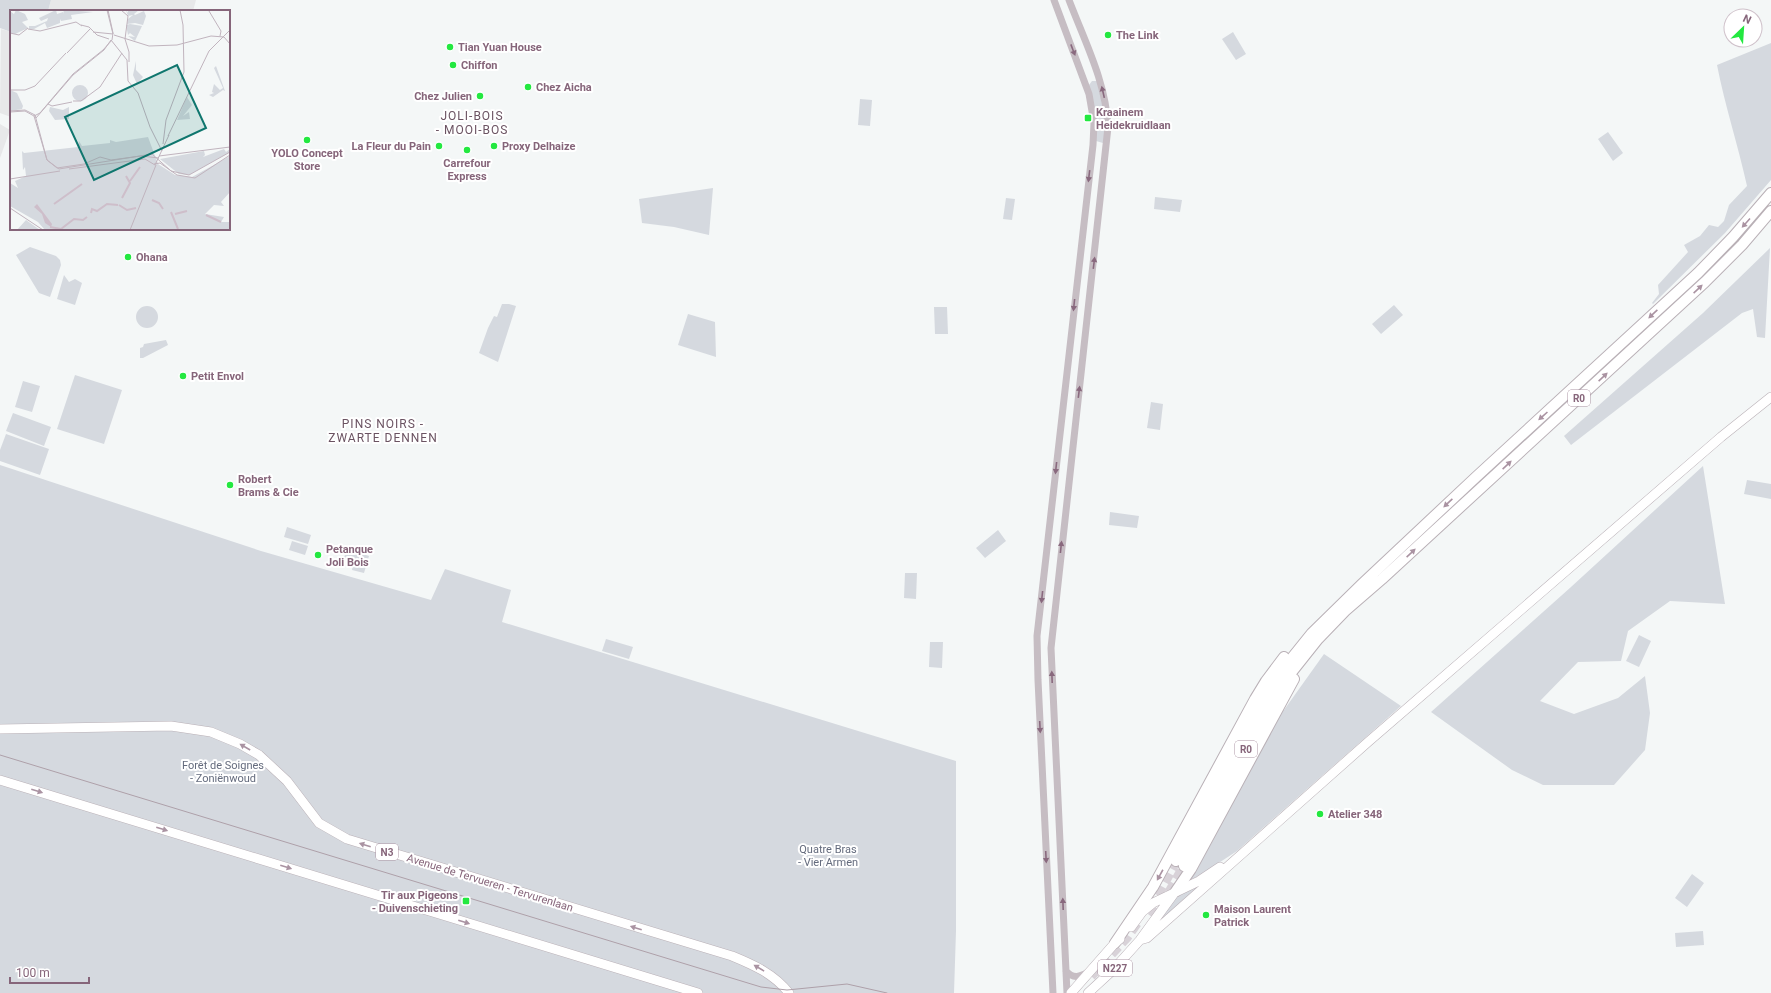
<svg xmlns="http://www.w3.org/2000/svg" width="1771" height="993" viewBox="0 0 1771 993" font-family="Roboto,sans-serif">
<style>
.built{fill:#e7e8e9}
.green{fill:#d5d9df}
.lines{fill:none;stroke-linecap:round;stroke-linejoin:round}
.highway-tunnel{stroke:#d8d2d8;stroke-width:10;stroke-dasharray:10 5;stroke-linecap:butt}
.major-casing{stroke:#bab1b7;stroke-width:10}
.highway-casing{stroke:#b9b0b6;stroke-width:12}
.minor{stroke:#c6bdc3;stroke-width:7}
.major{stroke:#fff;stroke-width:9}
.highway{stroke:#fff;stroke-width:10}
.tram{stroke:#aea0a9;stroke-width:1}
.oneway{fill:#89697e}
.oneway2{fill:#aa93a2}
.poi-dot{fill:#23e840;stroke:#fff;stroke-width:1.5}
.labels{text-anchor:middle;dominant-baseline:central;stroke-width:4;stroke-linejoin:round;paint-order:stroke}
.shield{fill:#fff;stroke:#aa93a2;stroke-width:1}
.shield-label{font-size:10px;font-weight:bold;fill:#86657a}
.poi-label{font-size:11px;font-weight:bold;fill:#86657a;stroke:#fff;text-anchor:start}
.park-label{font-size:11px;fill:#646b7d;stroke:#fff}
.street-label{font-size:11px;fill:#86657a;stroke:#fff}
.neighbourhood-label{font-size:12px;letter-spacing:1px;fill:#6b5362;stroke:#fff}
.inset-river{fill:none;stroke:#cebeca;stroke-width:2}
.inset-road{fill:none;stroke:#c1b4be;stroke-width:1}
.view{fill:#0f766e;fill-opacity:0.15;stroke:#0f766e;stroke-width:2}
.inset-edge{fill:none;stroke:#86657a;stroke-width:2}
</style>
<rect width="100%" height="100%" fill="#f4f7f7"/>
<!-- built -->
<path class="built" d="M51 0H196L193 11H48Z
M1 29 11 32V117L0 113Z
M0 124 10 130 0 158Z"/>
<!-- green -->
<path class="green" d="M0 0H51L48 11H11V32L0 28Z
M1233 32 1246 54 1236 60 1222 39Z
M1771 43V180L1725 233 1653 304 1652 303 1659 294 1658 285 1688 252 1684 245 1700 236 1709 225 1718 227 1724 221 1729 205 1747 186C1738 145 1725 106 1717 65Z
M1092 81H1097L1105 106 1104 142 1103 143 1096 141 1089 85Z
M860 99 872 100 870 126 858 125Z
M1608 132 1623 153 1613 161 1598 139Z
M713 188 709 235 674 227 642 223 639 199Z
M1155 197 1182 200 1180 212 1154 209Z
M1006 198 1015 199 1012 220 1003 219Z
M30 247 56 256 60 260 61 265 50 297 39 293 16 255Z
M1770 248 1765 338 1757 337 1753 309 1742 313 1571 445 1564 436 1703 313Z
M64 275 69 282 75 279 82 283 75 305 57 299Z
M502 304H509L516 306 498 362 479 353 488 328 494 316 497 317Z
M1394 305 1403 315 1381 334 1372 324Z
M136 317a11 11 0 1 1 22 0a11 11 0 1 1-22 0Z
M934 307H947L948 334H935Z
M688 314 715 322 716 357 678 345Z
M166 340 168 345 143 358H140V348L143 347 144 344Z
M75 375 122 390 104 444 57 429Z
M23 381 40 386 32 412 15 407Z
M1151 402 1163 404 1160 430 1147 428Z
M13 413 51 427 44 446 6 431Z
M6 434 49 449 40 475 0 461V450Z
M0 465 261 551 431 600 445 569 511 590 502 622 956 761V931L954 993H0Z
M1703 466 1725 604 1670 601 1628 631 1621 661 1578 662 1540 701 1574 714 1618 698 1645 676 1650 713 1645 750 1614 785H1543L1512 770 1431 712 1571 587Z
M1747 480 1771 484V499L1744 494Z
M1110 512 1139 516 1137 528 1109 525Z
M287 527 311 535 308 544 284 537Z
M998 530 1006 541 985 558 976 548Z
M292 541 308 546 305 555 289 550Z
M348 549 369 556 364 573 352 570 354 560 344 557Z
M905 573H917L916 599 904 598Z
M1639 635 1651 641 1639 667 1626 661Z
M606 639 633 647 629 659 602 651Z
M930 642H943L942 668 929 667Z
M1324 654 1401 706 1237 851 1191 881 1189 880 1280 708 1284 710Z
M1692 874 1704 883 1687 907 1675 898Z
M1205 881 1162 920 1161 918 1176 897Z
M1703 931 1704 945 1676 947 1675 933Z"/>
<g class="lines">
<!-- highway-tunnel -->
<path class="highway-tunnel" d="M1148 907 1161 889 1176 861
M1152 917 1169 893 1184 866
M1091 976 1127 937 1139 920"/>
<!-- major casing -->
<g class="major-casing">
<path id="major" d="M0 729 171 726 211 732 240 744 259 755 287 781 319 823 347 839 732 956C754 965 774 974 789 993
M0 780 698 993
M1131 927 1142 912 1153 903 1199 881 1220 867
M1140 940 1147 938 1368 742 1721 437 1771 397
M1071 993 1115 943 1120 939
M1088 993 1113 970 1140 940 1175 892"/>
</g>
<!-- highway casing -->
<g class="highway-casing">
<path id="highway" d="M1176 861 1262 703 1279 674 1312 633 1362 584 1476 477 1698 273 1733 237 1771 193
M1184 866 1254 733 1287 678 1318 639 1345 611 1382 579 1705 282 1742 245 1771 211
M1176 891 1191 869 1294 679
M1115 943 1153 887 1255 699 1266 681 1284 657"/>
</g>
<!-- minor -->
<path class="minor" d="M1066 971C1073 979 1080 977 1088 972
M1053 993 1038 680 1037 636 1093 145 1094 123 1089 94 1054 0
M1067 993 1051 648 1108 127C1106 82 1085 42 1069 0"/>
<!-- major -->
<use href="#major" class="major"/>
<!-- highway -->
<use href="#highway" class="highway"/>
<!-- tram -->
<path class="tram" d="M0 755 761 987 787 990 847 984 887 993"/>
</g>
<!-- one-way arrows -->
<defs><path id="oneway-solid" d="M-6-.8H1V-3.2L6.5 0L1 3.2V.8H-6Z"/></defs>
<g class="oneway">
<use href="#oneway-solid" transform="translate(1073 50) rotate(69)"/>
<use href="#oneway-solid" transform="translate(1103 92) rotate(-103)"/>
<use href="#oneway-solid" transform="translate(1089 176) rotate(97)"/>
<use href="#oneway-solid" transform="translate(1094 263) rotate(-83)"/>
<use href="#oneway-solid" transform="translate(1074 305) rotate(96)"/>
<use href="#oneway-solid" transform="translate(1079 392) rotate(-83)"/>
<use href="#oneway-solid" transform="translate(1056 468) rotate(96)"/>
<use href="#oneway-solid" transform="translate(1061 547) rotate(-84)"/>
<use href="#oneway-solid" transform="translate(1042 597) rotate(96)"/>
<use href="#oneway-solid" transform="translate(1052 677) rotate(-92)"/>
<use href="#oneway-solid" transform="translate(1040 727) rotate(87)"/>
<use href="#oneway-solid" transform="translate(1046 857) rotate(87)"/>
<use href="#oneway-solid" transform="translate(1063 904) rotate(-92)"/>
</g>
<g class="oneway2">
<use href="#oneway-solid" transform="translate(1746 223) rotate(132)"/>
<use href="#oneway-solid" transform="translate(1698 289) rotate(-43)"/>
<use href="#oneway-solid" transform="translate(1653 314) rotate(137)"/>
<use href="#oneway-solid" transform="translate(1603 377) rotate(-43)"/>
<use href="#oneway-solid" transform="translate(1543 416) rotate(138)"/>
<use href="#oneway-solid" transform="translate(1507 465) rotate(-43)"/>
<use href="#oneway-solid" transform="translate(1448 503) rotate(137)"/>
<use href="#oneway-solid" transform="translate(1411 553) rotate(-43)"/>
<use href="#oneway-solid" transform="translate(245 747) rotate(-150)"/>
<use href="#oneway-solid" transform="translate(37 791) rotate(17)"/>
<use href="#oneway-solid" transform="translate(162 829) rotate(17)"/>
<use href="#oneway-solid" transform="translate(365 845) rotate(-163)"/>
<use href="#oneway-solid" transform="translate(286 867) rotate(17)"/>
<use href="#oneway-solid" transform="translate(1160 875) rotate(119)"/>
<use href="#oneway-solid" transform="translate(464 922) rotate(17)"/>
<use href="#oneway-solid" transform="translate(636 928) rotate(-163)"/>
<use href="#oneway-solid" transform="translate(759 968) rotate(-149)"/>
</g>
<!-- markers -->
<g class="poi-dot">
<circle cx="1108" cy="35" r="4"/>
<circle cx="450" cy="47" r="4"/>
<circle cx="453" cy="65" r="4"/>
<circle cx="528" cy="87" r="4"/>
<circle cx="480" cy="96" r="4"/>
<rect x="1084" y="114" width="8" height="8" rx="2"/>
<circle cx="307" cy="140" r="4"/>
<circle cx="439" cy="146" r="4"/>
<circle cx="494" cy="146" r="4"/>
<circle cx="467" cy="150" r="4"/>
<circle cx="128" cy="257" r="4"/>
<circle cx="183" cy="376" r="4"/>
<circle cx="230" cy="485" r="4"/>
<circle cx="318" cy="555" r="4"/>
<circle cx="1320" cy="814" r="4"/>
<rect x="462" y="897" width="8" height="8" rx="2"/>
<circle cx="1206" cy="915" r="4"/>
</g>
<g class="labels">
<!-- shield labels -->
<g class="shield">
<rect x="1568" y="390" width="22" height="16" rx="3"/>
<rect x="1235" y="741" width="22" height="16" rx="3"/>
<rect x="376" y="844" width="22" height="16" rx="3"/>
<rect x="1098" y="960" width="34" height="16" rx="3"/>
</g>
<g class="shield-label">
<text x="1579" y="398">R0</text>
<text x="1246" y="749">R0</text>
<text x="387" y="852">N3</text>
<text x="1115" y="968">N227</text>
</g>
<!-- poi labels -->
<g class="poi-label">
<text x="1116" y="35">The Link</text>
<text x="458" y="47">Tian Yuan House</text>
<text x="461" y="65">Chiffon</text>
<text x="536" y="87">Chez Aicha</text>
<text x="472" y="96" text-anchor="end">Chez Julien</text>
<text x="1096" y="112">Kraainem<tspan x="1096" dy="13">Heidekruidlaan</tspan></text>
<text x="431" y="146" text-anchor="end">La Fleur du Pain</text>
<text x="502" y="146">Proxy Delhaize</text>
<text x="307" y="153" text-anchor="middle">YOLO Concept<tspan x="307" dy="13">Store</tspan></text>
<text x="467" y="163" text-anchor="middle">Carrefour<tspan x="467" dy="13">Express</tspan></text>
<text x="136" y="257">Ohana</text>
<text x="191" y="376">Petit Envol</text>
<text x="238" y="479">Robert<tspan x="238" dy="13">Brams &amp; Cie</tspan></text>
<text x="326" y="549">Petanque<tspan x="326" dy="13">Joli Bois</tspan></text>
<text x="1328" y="814">Atelier 348</text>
<text x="458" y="895" text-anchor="end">Tir aux Pigeons<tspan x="458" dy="13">- Duivenschieting</tspan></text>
<text x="1214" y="909">Maison Laurent<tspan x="1214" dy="13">Patrick</tspan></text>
</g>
<!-- park labels -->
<g class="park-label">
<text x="223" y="765">Forêt de Soignes<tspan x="223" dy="13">- Zoniënwoud</tspan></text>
<text x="828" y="849">Quatre Bras<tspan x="828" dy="13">- Vier Armen</tspan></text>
</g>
<!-- street labels -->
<g class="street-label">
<text transform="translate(490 883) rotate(17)">Avenue de Tervueren - Tervurenlaan</text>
</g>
<!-- neighbourhood labels -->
<g class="neighbourhood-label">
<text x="472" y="116">JOLI-BOIS<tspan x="472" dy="14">- MOOI-BOS</tspan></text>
<text x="383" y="424">PINS NOIRS -<tspan x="383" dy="14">ZWARTE DENNEN</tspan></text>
</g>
</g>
<!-- overview -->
<g transform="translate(10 10)">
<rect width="220" height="220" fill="#f4f7f7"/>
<path d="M6 0 15 4 18 10 12 12 18 18 5 24 0 23V1L4 4ZM46 0 47 4 53 2V4L54 0 83 2 61 5 62 9 51 11 50 9V13L37 18 35 13 24 19H19V16H25L37 11 38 8 31 11 29 8ZM116 0 118 3V0H129L124 4 125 5 134 1 136 6 133 15 125 13 117 14 118 9 123 5 118 6ZM120 14 132 16 125 31 118 26 125 27 120 23 118 25 116 15ZM126 51V60L133 67 127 74 123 65ZM206 56 215 81 213 80 203 87 199 85 204 83 202 82 204 74 210 80 213 78 204 58ZM62 83a8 8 0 1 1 16 0a8 8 0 1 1-16 0ZM0 80 7 83 13 96 12 99 0 101ZM177 87 182 95 173 106 179 102 180 109 167 110ZM40 97 53 100 59 97V109L45 110 39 101ZM138 127 148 154 165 165 182 167 220 146V182L211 192 214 196 204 195 195 204 214 207 211 212H220V220H35L28 212 0 196V173L8 178 5 171 16 166 15 157 13 160 12 141 14 143 68 137 69 131 72 136 100 133V130L106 132ZM214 139 216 142 220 139V142L179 165 169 164 150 149 194 141 195 145 193 147ZM16 210 30 220H7Z" fill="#d5d9df"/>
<path d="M27 194 42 214 41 217 35 213 32 204 24 197Z" fill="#cebeca"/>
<path class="inset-river" d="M120 171 130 157M112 188 120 173 116 166M142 190 149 193 153 199M44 194 72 174M109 195 117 200 126 198M161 202 168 219M81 203 82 199 87 201 97 194 108 195M165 204 177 201M196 205 211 212M40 217 51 219 64 209 73 210 77 207"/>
<path class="inset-road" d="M111 0 118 6 115 29 119 42V52M199 1 211 21 210 26M71 15 79 17 87 25 99 29M18 19 30 21 66 12 72 16M83 22 103 24 97 0M0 23 9 25 18 18M104 25 139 36 167 35 201 26 214 27 220 34M57 43 80 19M0 80H15L25 76 56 43M63 91H71L90 77 112 43M38 94 42 96 62 92M0 101 15 100 25 105 37 150 47 158 74 154 90 147 101 150 131 146 149 148M0 102 15 101 24 106 37 150 49 159 142 144 161 161 179 165 220 142M24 106 30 103 63 64 93 40 102 30 103 23 98 0M26 108 63 65 94 40 101 30 117 50 118 71 128 83 140 117 152 141M158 126 199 41 220 20M153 134 156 110 174 62 173 15 170 0M149 146 220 137M144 154 150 153 167 165 185 168 220 145M59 159 135 149 145 155 159 125M0 169 50 161M0 198 33 220M120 220 146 155"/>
<path class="view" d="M167 55 196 118 84 170 55 107Z"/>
<rect width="220" height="220" class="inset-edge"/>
</g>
<!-- north arrow -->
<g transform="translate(1743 28) rotate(25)"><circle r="19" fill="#ffffff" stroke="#cfc1ca"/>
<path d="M0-3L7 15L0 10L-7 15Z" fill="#23e840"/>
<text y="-6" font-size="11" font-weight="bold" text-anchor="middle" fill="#86657a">N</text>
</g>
<!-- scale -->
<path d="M10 977v6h79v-6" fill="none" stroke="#86657a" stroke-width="2"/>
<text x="16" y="977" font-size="12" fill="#86657a" stroke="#ffffff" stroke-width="3" paint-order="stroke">100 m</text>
</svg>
